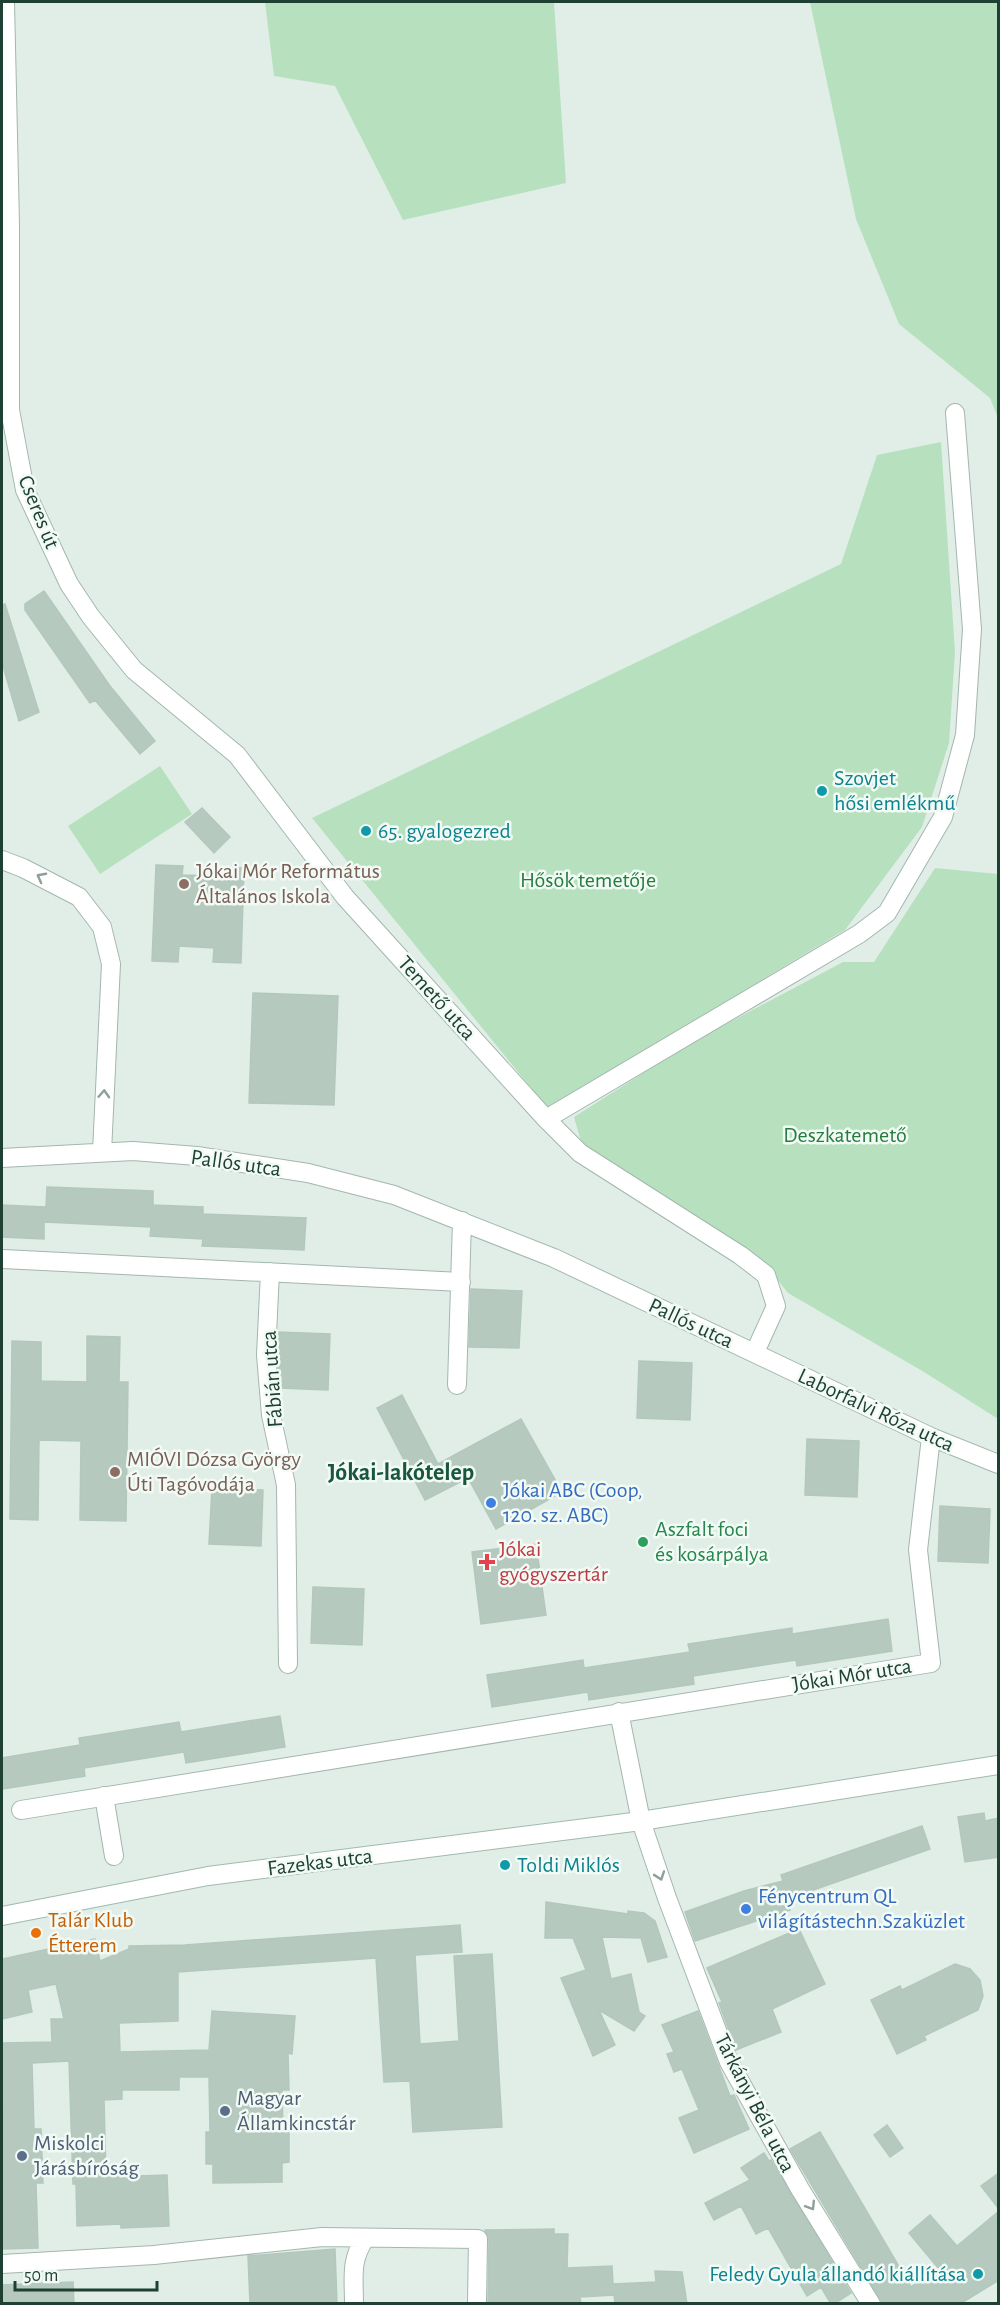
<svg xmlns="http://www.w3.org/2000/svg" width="1000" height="2305" viewBox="0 0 1000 2305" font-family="'Alegreya Sans',sans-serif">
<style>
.green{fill:#b7e1be}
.building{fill:#b6c9bf;stroke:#b3c8bd;stroke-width:1.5}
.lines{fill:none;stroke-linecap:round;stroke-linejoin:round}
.street-casing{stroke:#a3b7ae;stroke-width:20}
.secondary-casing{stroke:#9ebbad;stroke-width:20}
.street{stroke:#fff;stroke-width:18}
.secondary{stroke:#fff;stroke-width:18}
.oneway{stroke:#8fa09a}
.culture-dot{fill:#0f9aa8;stroke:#f2faf5;stroke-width:2}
.education-dot{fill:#8d6e63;stroke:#f2faf5;stroke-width:2}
.shop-dot{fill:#3f7fe0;stroke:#f2faf5;stroke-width:2}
.leisure-dot{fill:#2e9e5b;stroke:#f2faf5;stroke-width:2}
.health-dot{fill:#e0444e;stroke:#f2faf5;stroke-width:2}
.food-dot{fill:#e8710a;stroke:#f2faf5;stroke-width:2}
.service-dot{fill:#5c6f8a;stroke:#f2faf5;stroke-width:2}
.labels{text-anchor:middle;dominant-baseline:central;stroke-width:5;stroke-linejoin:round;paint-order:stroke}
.street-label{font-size:22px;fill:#1f4134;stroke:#f2faf5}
.culture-label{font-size:22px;fill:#0d838f;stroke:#f2faf5;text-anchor:start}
.education-label{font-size:22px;fill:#785e54;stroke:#f2faf5;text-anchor:start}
.park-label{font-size:22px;fill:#247d3b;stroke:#f2faf5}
.shop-label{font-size:22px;fill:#366cbe;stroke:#f2faf5;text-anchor:start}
.leisure-label{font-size:22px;fill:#27864d;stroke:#f2faf5;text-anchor:start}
.health-label{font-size:22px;fill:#be3a42;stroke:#f2faf5;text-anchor:start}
.food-label{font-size:22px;fill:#c56008;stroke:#f2faf5;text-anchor:start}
.service-label{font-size:22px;fill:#4e5e75;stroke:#f2faf5;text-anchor:start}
.neighbourhood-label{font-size:24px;font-weight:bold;fill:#18563f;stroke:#f2faf5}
</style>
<rect width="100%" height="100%" fill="#e1eee7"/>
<!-- green -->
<path class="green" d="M265 2H554L566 183 403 220 335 86 274 76Z
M810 2H998V418L990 398 899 324 856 219Z
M941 442 955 652 949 743 922 827 845 930 547 1108 312 818 841 564 877 455Z
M160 766 192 814 100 874 68 826Z
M935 868 998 874V1419L924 1372 788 1293 769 1269 582 1145 574 1117 692 1042 843 962H874Z"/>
<!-- building -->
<path class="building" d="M44 591 110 686 155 741 140 754 95 700 90 703 25 610V604Z
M5 604 39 712 19 721 2 663V605Z
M202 808 230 837 214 853 185 822Z
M156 865 183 866 182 875 215 876 216 867 244 868 241 963 213 962 214 948 179 946 178 962 152 961Z
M253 993 338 996 334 1105 249 1103Z
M47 1187 153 1191V1205L203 1207V1214L306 1218 304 1250 202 1246 203 1239 150 1236 151 1227 44 1222V1239L2 1237V1205L46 1207Z
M471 1289 522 1291 519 1348 469 1347Z
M278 1332 330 1334 328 1390 280 1388 277 1355Z
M87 1336 120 1337 119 1382H128L126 1521 80 1520 81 1441 39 1440 38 1520 10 1519 12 1341 41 1342V1381L87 1382Z
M639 1361 692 1363 690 1420 637 1418Z
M402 1395 438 1464 521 1419 562 1492 496 1529 468 1478 425 1500 377 1408Z
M807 1439 859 1441 857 1497 805 1495Z
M212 1488 263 1490 261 1546 209 1544Z
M940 1506 990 1509 988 1563 938 1561Z
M536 1544 546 1615 481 1624 472 1552Z
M313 1587 364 1589 362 1645 311 1643Z
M888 1619 892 1651 797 1666 796 1660 693 1676 694 1684 589 1700 588 1692 492 1707 487 1675 583 1660 584 1668 690 1652 688 1644 792 1628V1634Z
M280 1716 285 1747 186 1763 184 1752 84 1768 85 1776 2 1789V1758L80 1745 79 1738 179 1722 181 1732Z
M984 1813 985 1821 999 1818V1857L965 1862 958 1817Z
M922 1826 930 1849 785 1900 790 1910 695 1941 685 1912 744 1891 783 1881 781 1875Z
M546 1902 628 1914V1911L644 1913 655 1921 667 1957 648 1962 641 1938 602 1937 611 1979 631 1974 639 2012 645 2016 634 2031 599 2010 615 2045 593 2056 561 1978 586 1970 573 1938H545Z
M460 1925 462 1952 415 1955 420 2044 459 2041 454 1956 492 1954 502 2127 413 2132 410 2081 384 2082 376 1958 178 1972V2021L119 2023 120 2052 209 2050 212 2011 295 2016 292 2054 288 2053 289 2090H282L283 2131H289V2162L282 2163V2182L213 2183V2164H206V2132H210L209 2077H179V2090H122V2099L104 2100 106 2177 167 2175 169 2226 121 2228V2224L77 2226 76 2184H73L69 2061 32 2063 34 2129H41L43 2183H36L38 2248 3 2249 2 2043 52 2042 51 2019H64L56 1984 28 1990 32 2012 2 2019V1959L95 1939 100 1961 129 1949V1946L185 1945Z
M799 1929 825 1984 772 2009 781 2032 736 2050 719 2003 722 2002 707 1968Z
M955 1964 970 1969 980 1980 983 1996 978 2010 924 2036 926 2040 897 2054 871 2000 900 1986 902 1990Z
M698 2011 730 2096 734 2095 749 2129 694 2153 679 2118 699 2110 682 2069 674 2072 667 2054 674 2052 662 2025Z
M887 2125 903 2148 890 2157 874 2135Z
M820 2132 911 2287 939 2269 909 2233 930 2215 957 2246 999 2211V2280L960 2304H883L790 2149Z
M764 2153 769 2161 771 2160 851 2293 834 2304H831L821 2287 807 2296 768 2228 756 2234 741 2206 714 2220 705 2203 750 2180 741 2168Z
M999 2173V2209L981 2186Z
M554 2229V2234H568L567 2268 612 2266 613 2284 656 2282 655 2271 682 2272 687 2304H615L614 2294V2295L580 2297 581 2304H488L489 2239 485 2230Z
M335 2249 337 2304H250L248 2256Z
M73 2282 74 2304H2V2285Z"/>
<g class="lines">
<!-- street casing -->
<g class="street-casing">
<path id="street" d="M5 2 10 225V410L25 490 69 584 91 617 134 670 237 755 345 897 546 1119 580 1153 740 1255 766 1275 776 1306 755 1352
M2 860 23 868 79 897 102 927 111 964 102 1152
M546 1119 859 934 887 913 943 817 965 735 972 629 955 413
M2 1158 133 1151 197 1156 308 1173 394 1195 554 1258 931 1437 998 1464
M3 1259 461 1282
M270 1272 266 1355 271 1415 286 1485 288 1664
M457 1385 462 1221
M619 1712 641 1821 667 1898 729 2062 800 2189 871 2304
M104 1796 114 1856
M21 1810 931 1663 918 1550 931 1437
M2 2264 154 2255 322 2237 478 2239 477 2304
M354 2304C354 2278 350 2260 365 2239"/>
</g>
<!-- secondary casing -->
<g class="secondary-casing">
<path id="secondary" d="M2 1916 208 1876 641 1821 998 1765"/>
</g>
<!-- street -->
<use href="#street" class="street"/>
<!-- secondary -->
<use href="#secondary" class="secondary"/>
</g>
<!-- one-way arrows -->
<defs><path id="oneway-chevron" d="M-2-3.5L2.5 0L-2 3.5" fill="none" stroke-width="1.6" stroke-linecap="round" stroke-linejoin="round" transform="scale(1.5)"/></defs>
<g class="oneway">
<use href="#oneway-chevron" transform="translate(41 877) rotate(-152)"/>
<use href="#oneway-chevron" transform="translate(104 1094) rotate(-87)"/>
<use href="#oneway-chevron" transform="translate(660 1876) rotate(71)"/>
<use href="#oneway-chevron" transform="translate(811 2206) rotate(58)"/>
</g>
<!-- markers -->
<g class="culture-dot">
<circle cx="822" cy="791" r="6"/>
<circle cx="366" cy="831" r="6"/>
<circle cx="505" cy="1865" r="6"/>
<circle cx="978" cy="2274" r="6"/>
</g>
<g class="education-dot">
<circle cx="184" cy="884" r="6"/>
<circle cx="115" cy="1472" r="6"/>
</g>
<g class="shop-dot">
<circle cx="491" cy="1503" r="6"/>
<circle cx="746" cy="1909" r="6"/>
</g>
<circle class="leisure-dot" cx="643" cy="1542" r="6"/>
<path class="health-dot" d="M484 1553h6v6h6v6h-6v6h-6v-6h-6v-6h6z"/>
<circle class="food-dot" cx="36" cy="1933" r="6"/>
<g class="service-dot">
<circle cx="225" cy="2111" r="6"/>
<circle cx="22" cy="2156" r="6"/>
</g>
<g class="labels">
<!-- street labels -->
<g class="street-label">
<text transform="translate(39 512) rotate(68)">Cseres út</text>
<text transform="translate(437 998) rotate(48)">Temető utca</text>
<text transform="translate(236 1163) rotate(8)">Pallós utca</text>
<text transform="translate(691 1323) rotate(25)">Pallós utca</text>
<text transform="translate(272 1379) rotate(-94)">Fábián utca</text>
<text transform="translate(876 1410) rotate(25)">Laborfalvi Róza utca</text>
<text transform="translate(852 1675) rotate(-9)">Jókai Mór utca</text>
<text transform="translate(320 1862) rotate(-7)">Fazekas utca</text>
<text transform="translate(755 2103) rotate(63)">Tárkányi Béla utca</text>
</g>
<!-- culture labels -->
<g class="culture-label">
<text x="834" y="778">Szovjet<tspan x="834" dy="25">hősi emlékmű</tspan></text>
<text x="378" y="831">65. gyalogezred</text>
<text x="517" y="1865">Toldi Miklós</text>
<text x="966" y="2274" text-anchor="end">Feledy Gyula állandó kiállítása</text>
</g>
<!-- education labels -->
<g class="education-label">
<text x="196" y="871">Jókai Mór Református<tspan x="196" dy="25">Általános Iskola</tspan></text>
<text x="127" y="1459">MIÓVI Dózsa György<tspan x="127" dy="25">Úti Tagóvodája</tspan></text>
</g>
<!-- park labels -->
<g class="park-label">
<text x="588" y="880">Hősök temetője</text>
<text x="845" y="1135">Deszkatemető</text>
</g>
<!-- shop labels -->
<g class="shop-label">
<text x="503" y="1490">Jókai ABC (Coop,<tspan x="503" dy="25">120. sz. ABC)</tspan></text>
<text x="758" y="1896">Fénycentrum QL<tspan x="758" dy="25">világítástechn.Szaküzlet</tspan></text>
</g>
<!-- leisure labels -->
<g class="leisure-label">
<text x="655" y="1529">Aszfalt foci<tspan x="655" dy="25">és kosárpálya</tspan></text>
</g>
<!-- health labels -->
<g class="health-label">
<text x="499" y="1549">Jókai<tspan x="499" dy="25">gyógyszertár</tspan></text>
</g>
<!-- food labels -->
<g class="food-label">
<text x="48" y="1920">Talár Klub<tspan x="48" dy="25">Étterem</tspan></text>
</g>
<!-- service labels -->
<g class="service-label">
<text x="237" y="2098">Magyar<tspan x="237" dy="25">Államkincstár</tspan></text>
<text x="34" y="2143">Miskolci<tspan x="34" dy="25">Járásbíróság</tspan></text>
</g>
<!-- neighbourhood labels -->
<g class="neighbourhood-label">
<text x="401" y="1473">Jókai-lakótelep</text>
</g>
</g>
<!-- border -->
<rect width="1000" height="2305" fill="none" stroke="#1f4134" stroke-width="6"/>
<!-- scale -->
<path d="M15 2281v9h142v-9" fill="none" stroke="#1f4134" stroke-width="3"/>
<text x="24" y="2281" font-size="18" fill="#1f4134" stroke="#f2faf5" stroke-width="4.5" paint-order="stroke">50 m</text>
</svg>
